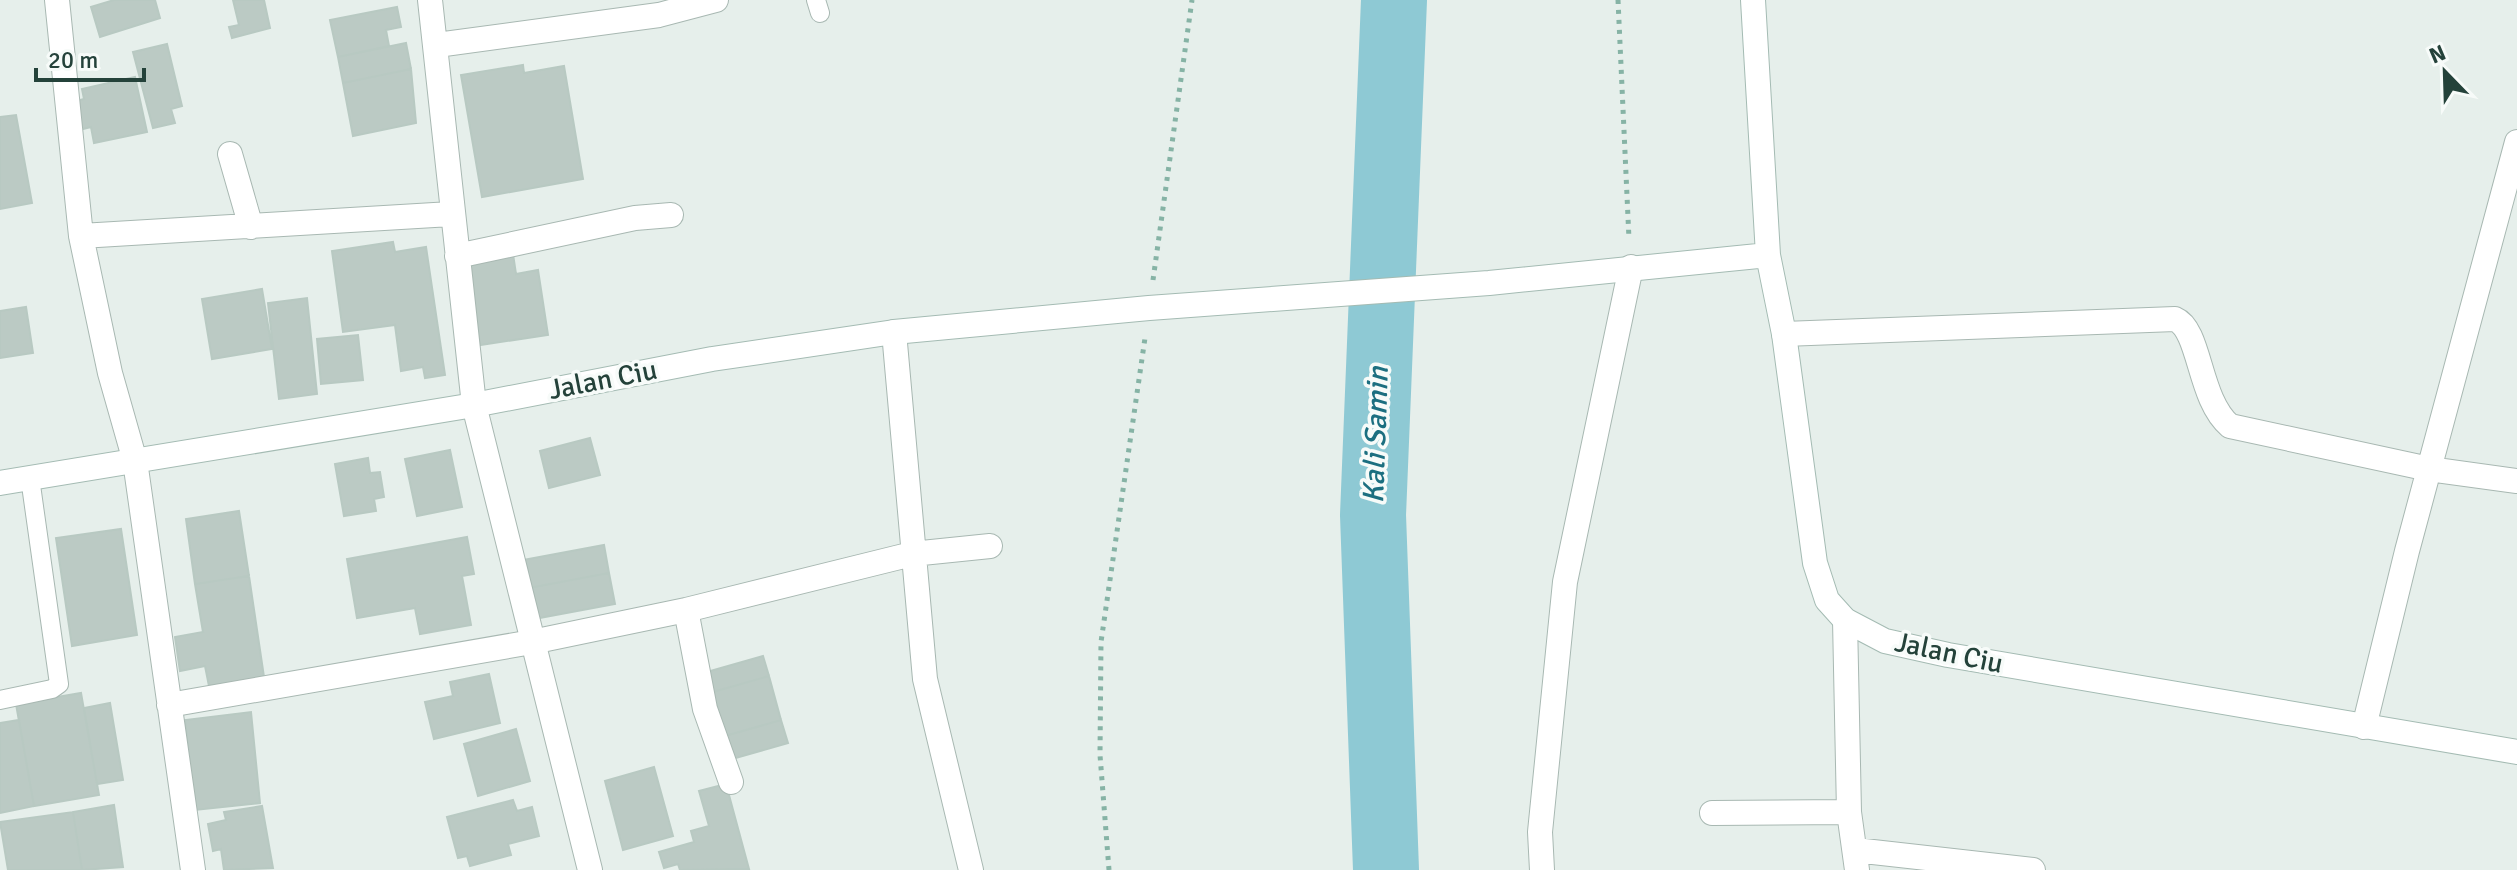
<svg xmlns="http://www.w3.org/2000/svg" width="2517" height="870" viewBox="0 0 2517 870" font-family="Signika,sans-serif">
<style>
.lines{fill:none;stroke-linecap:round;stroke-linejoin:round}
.river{stroke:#8ec9d4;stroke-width:66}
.building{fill:#bbcac4;stroke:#b8c9c2;stroke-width:2}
.lane-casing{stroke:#a8b8b2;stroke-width:20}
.street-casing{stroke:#a8b8b2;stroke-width:26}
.secondary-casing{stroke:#a4bbb3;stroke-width:26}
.path{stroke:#86b3a5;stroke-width:5;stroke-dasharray:4 6;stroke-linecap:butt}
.lane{stroke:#fff;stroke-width:18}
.street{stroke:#fff;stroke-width:24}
.secondary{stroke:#fff;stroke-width:24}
.labels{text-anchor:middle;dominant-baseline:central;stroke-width:7;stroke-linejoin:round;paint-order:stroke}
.street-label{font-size:28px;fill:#24423a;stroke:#f7fbf9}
.water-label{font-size:30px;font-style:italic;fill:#1c6f80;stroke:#f7fbf9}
</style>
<rect width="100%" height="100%" fill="#e6efeb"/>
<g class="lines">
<!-- river -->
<path class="river" d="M1386 870 1373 515 1394 0"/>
</g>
<!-- building -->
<path class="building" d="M114 0H155L160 18 100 37 91 7Z
M233 0H264L270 28 232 38 229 27 239 25Z
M397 7 401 27 386 30 389 46 338 57 330 20Z
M406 43 411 69 343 83 338 57Z
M167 44 182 106 171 109 175 123 153 128 133 52Z
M523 65 524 73 564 66 583 179 482 197 461 75Z
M411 69 416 123 353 136 343 83Z
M135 77 147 132 94 143 91 127 75 131 69 103 84 99 82 89Z
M16 115 32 203 0 209V117Z
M393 242 395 252 426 247 445 375 425 378 423 367 401 371 395 325 343 332 332 251Z
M513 254 516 274 538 270 548 335 480 345 467 261Z
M262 289 272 349 212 359 202 299Z
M307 298 317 394 279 399 268 303Z
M26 307 33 353 0 358V311Z
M358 335 363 380 321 384 317 339Z
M590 438 600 475 549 488 540 451Z
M450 450 462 507 417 516 405 459Z
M368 458 370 473 380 472 384 497 374 499 376 511 344 516 335 464Z
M239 511 249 576 195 584 186 519Z
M121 529 137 635 72 646 56 538Z
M467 537 474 574 462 576 471 625 420 634 415 608 357 618 347 559Z
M604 545 609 573 529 588 523 560Z
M609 573 615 604 534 619 529 588Z
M249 576 264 677 209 686 205 666 180 671 175 637 203 632 195 584Z
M763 656 769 676 713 692 707 672Z
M489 674 500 723 434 739 425 702 453 696 450 682Z
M769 676 781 720 725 736 713 692Z
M81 693 99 795 34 806 16 704Z
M110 703 123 780 97 784 84 708Z
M251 712 260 803 195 810 185 720Z
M19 720 34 806 0 813V723Z
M781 720 788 743 732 759 725 736Z
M516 729 530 781 478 796 464 744Z
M654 767 673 836 623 850 605 781Z
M726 784 749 869 680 870 678 864 664 868 659 852 694 842 691 831 709 826 699 791Z
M513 800 517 811 532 807 539 836 508 844 511 855 470 866 467 856 458 858 447 817Z
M114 805 123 867 82 870 73 812Z
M262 806 273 868 224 870 221 849 213 851 208 824 226 820 224 812Z
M73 812 82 870H8L0 822Z"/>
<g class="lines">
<!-- lane casing -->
<g class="lane-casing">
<path id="lane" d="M816 0 820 13
M0 700 52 689 59 684 30 478"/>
</g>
<!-- street casing -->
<g class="street-casing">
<path id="street" d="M57 0 81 236 110 373 135 461 193 870
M430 0 474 405 590 870
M437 45 659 15 716 0
M230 154 251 227
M81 236 451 214
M457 256 635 218 671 215
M894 332 925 679 971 870
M1784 334 2175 319C2201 330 2198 399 2230 426L2429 469 2517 481
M686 610 705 709 731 782
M1845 620 1849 812 1857 870
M169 705 532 642 686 610 912 554 990 546
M2364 727 2407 551 2517 142
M1712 813 1849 812
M1855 850 2033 870
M1542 870 1540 832 1565 582 1631 267"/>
</g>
<!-- secondary casing -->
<g class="secondary-casing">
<path id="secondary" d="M1753 0 1768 255 1784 334 1815 563 1827 600 1845 620 1885 641 1948 655 2517 752
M0 483 474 405 712 359 894 332 1149 308 1489 283 1768 255"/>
</g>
<!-- path -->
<path class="path" d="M1618 0 1629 239
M1153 280 1192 0
M1109 870 1100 755 1101 642 1145 338"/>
<!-- lane -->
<use href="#lane" class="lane"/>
<!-- street -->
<use href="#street" class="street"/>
<!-- secondary -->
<use href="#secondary" class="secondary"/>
</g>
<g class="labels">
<!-- street labels -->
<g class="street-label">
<text transform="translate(603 380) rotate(-11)">Jalan Ciu</text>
<text transform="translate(1949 653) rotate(12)">Jalan Ciu</text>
</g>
<!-- water labels -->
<g class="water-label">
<text transform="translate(1376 435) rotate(-88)">Kali Samin</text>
</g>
</g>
<!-- north arrow -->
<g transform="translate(2445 72) rotate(337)" stroke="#f7fbf9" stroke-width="6" paint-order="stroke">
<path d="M0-6L14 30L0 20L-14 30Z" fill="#24423a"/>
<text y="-12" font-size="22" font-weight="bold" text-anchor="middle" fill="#24423a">N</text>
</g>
<!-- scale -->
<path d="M36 68v12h108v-12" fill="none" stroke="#24423a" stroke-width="4"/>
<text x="48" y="68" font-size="24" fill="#24423a" stroke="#f7fbf9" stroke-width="6" paint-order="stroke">20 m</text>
</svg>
